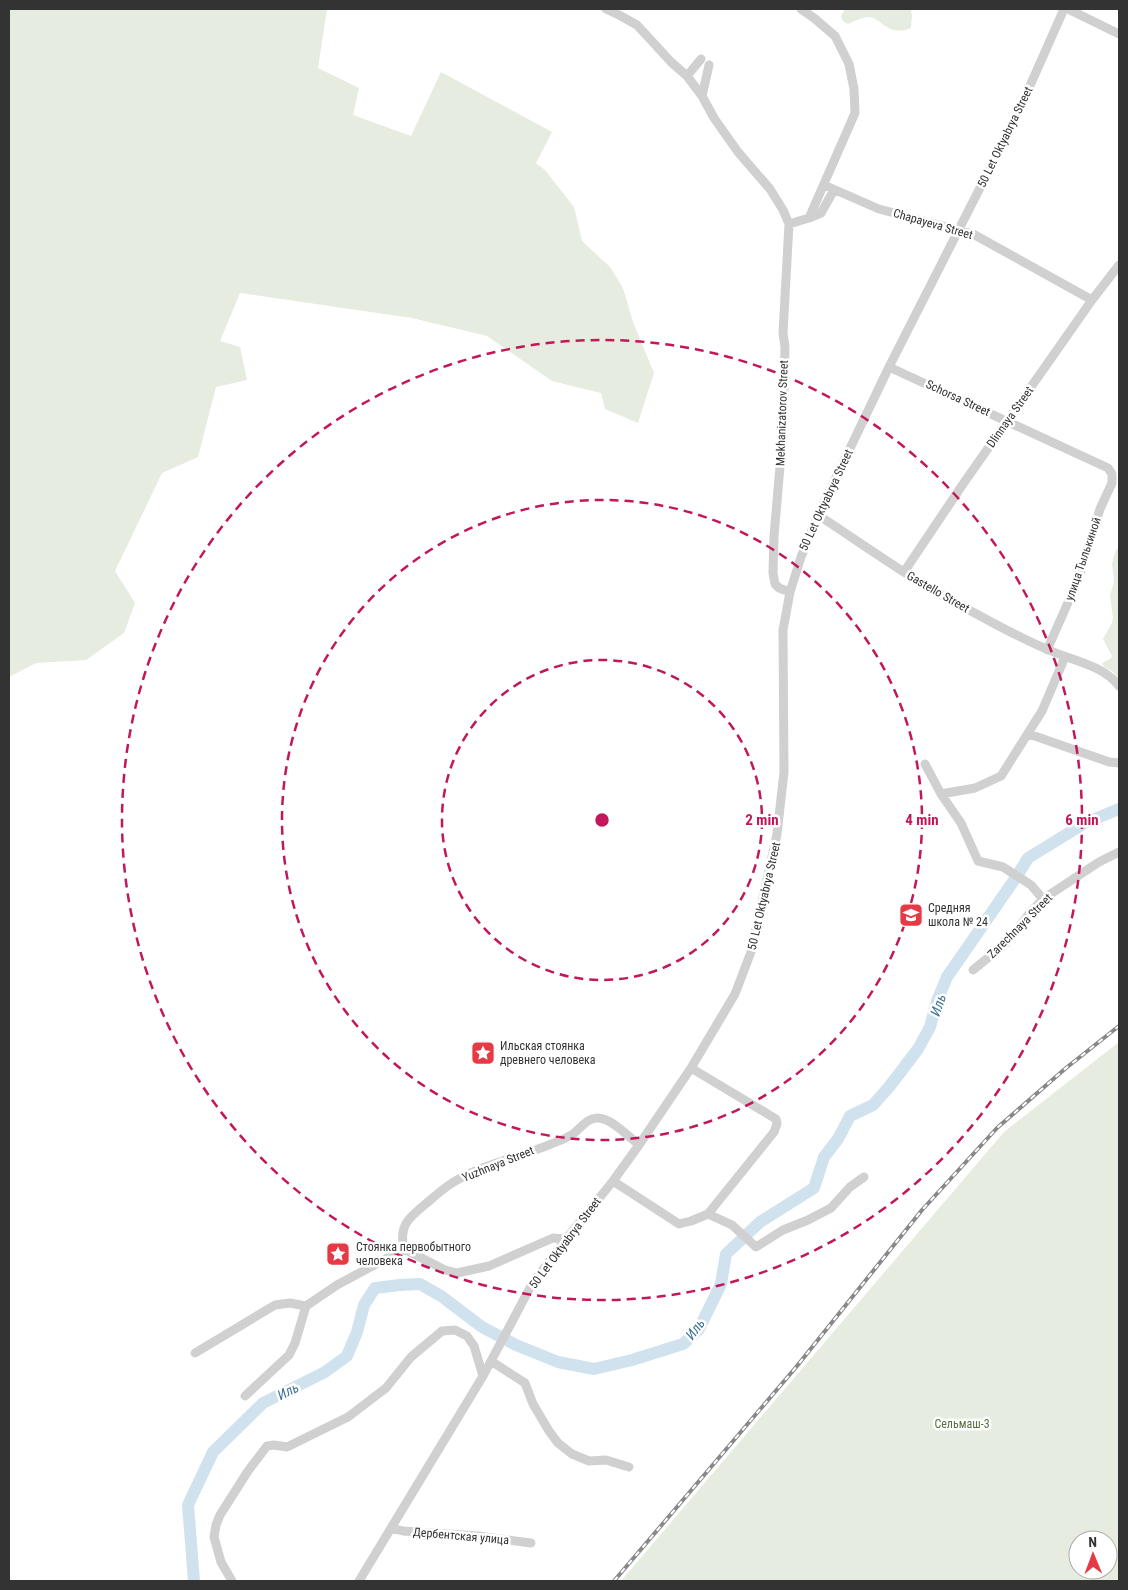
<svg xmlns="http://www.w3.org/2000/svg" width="1128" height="1590" viewBox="0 0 1128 1590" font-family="'Roboto Condensed',sans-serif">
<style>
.green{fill:#e6ecdf;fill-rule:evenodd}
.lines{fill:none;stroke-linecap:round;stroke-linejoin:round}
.river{stroke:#cfe2ee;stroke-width:12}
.minor{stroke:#d0d0d0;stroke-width:9}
.rail-casing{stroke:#888;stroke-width:4}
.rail{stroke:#fff;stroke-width:2;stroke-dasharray:5.5;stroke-linecap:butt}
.ring{fill:none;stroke:#c2185b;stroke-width:2.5;stroke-dasharray:9 6}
.labels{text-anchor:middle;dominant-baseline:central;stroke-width:5;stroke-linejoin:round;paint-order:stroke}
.street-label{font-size:12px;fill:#333;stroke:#fff}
.poi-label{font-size:12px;fill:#333;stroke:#fff;text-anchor:start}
.park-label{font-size:12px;fill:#56703f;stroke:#fff}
.water-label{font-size:14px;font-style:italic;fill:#3f7597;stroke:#fff}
.centre{fill:#c2185b;stroke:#fff;stroke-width:2.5}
.ring-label{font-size:15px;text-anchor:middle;font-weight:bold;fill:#c2185b;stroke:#fff;stroke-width:5;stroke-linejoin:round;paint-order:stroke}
</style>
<rect width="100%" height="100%" fill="#fff"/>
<!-- green -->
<path class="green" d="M9 9H327L318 68 359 88 353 115 411 136 441 72 552 132 536 163 545 170 574 207 582 241 610 267 623 288 633 322 654 373 638 423 605 409 601 393 552 381 487 336 412 318 240 293 220 341 240 347 247 380 216 387 198 457 162 473 115 571 135 603 124 633 86 660 36 663 9 677Z
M845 9H911L912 16 911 28C887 38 881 16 867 17 860 18 853 22 848 24L843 21 841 16Z
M1119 546V679L1112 671 1104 667 1102 663 1110 659 1112 656 1103 639 1112 623 1113 618 1110 595 1114 582 1112 564 1114 555Z
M1119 1042V1581H621L1004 1132ZM1078 1540H1108V1570H1078Z"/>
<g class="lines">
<!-- river -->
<path class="river" d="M194 1581 188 1505 213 1452 263 1403 325 1372 347 1356 357 1332 364 1305 375 1288 400 1285 420 1284 441 1296 482 1327 516 1345 558 1362 594 1369 632 1360 683 1344 699 1329 721 1284 726 1254 760 1222 814 1188 824 1157 838 1139 850 1116 873 1105 889 1087 918 1049 930 1027 937 1001 947 977 1017 876 1028 858 1085 823 1119 809"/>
<!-- minor -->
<path class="minor" d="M606 9 619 15 637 25 671 62 687 76 702 96 714 118 738 152 770 189 783 210 789 224 783 333 785 347 783 432 774 536 773 573 775 584 779 588 790 592
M1068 9 1119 34
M687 76 701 59
M702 96 709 65
M824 185 879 209 973 234 1092 300
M809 218 821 213 834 190
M789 224 809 218 855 113 854 89 849 64 835 36 814 18 801 9
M889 367 1108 468 1112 474V483L1100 509 1078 580 1047 650
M818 515C867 547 915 582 967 609 994 623 1021 639 1049 650 1073 661 1103 665 1119 686
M904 572 963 484 1092 300 1119 265
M1029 734 1109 762 1119 763
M925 764 941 794 961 823 978 861 1003 867 1031 885 1043 899
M941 794 975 788 1001 776 1042 711 1065 657
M973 970 1006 943 1029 914 1043 899 1099 862 1119 852
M613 1181 679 1224 691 1221 708 1214 774 1132 777 1124 776 1119 691 1068
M708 1214 732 1225 756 1247 783 1230 808 1220 831 1208 850 1187 864 1177
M404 1249C398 1224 411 1216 428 1202 436 1195 444 1188 452 1183 484 1163 522 1157 556 1142 562 1140 568 1137 573 1134 581 1128 588 1117 598 1118 611 1118 629 1137 639 1145
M404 1249 445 1270 457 1273 489 1266 553 1238 566 1239
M195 1353 275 1305 290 1303 306 1306
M491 1361 525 1383 533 1404 549 1431 558 1443 572 1454 589 1461 606 1460 629 1467
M245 1396 289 1355 295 1343 306 1306 337 1285 404 1249
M391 1528 403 1531 478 1536 531 1543
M232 1581 221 1562 214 1537 216 1525 220 1515 248 1471 267 1446 274 1445 287 1447 348 1417 386 1388 411 1357 442 1331 455 1330 467 1336 474 1346 483 1376
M359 1581 483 1376 532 1284 566 1239 613 1181 639 1145 691 1068 735 994 751 952 777 834 784 772 783 630 790 592 801 557 818 515 889 367 1017 115 1064 9"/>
<!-- rail casing -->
<g class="rail-casing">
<path id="rail" d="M614 1581 797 1366 922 1210 997 1128 1066 1068 1119 1026"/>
</g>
<!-- rail -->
<use href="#rail" class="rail"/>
</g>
<!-- distance rings -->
<g class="ring">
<circle cx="602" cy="820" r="160"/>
<circle cx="602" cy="820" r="320"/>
<circle cx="602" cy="820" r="480"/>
</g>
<!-- icons -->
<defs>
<g id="school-square" transform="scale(1.25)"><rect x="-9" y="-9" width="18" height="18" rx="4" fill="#e63946" stroke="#fff"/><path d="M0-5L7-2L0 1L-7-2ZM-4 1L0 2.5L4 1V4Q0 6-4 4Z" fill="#fff"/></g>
<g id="sight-square" transform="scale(1.25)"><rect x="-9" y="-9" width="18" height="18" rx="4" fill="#e63946" stroke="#fff"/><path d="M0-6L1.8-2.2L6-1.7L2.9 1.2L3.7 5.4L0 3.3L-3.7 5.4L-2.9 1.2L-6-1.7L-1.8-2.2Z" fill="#fff"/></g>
</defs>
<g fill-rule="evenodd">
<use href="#school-square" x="911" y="915"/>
<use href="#sight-square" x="483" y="1053"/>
<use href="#sight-square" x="338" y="1254"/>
</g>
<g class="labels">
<!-- street labels -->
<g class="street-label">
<text transform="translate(1005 137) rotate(-64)">50 Let Oktyabrya Street</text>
<text transform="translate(933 224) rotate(16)">Chapayeva Street</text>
<text transform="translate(958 398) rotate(25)">Schorsa Street</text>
<text transform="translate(782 413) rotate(-88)">Mekhanizatorov Street</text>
<text transform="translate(1010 417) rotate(-55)">Dlinnaya Street</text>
<text transform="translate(826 500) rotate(-65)">50 Let Oktyabrya Street</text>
<text transform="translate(1083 559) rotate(-71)">улица Тылькиной</text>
<text transform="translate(938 592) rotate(30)">Gastello Street</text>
<text transform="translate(764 896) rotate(-77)">50 Let Oktyabrya Street</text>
<text transform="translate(1020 926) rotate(-45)">Zarechnaya Street</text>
<text transform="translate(498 1164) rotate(-22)">Yuzhnaya Street</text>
<text transform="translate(565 1243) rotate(-53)">50 Let Oktyabrya Street</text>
<text transform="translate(461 1536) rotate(5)">Дербентская улица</text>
</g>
<!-- poi labels -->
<g class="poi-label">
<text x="928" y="908">Средняя<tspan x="928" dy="14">школа № 24</tspan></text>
<text x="500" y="1046">Ильская стоянка<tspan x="500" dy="14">древнего человека</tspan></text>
<text x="356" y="1247">Стоянка первобытного<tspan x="356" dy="14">человека</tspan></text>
</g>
<!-- park labels -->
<g class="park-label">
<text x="962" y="1424">Сельмаш-3</text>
</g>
<!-- water labels -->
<g class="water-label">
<text transform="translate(938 1005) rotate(-72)">Иль</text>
<text transform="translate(695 1329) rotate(-53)">Иль</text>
<text transform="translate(288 1391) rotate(-27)">Иль</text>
</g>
</g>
<circle cx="602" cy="820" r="8" class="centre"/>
<g class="ring-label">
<text x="762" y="825">2 min</text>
<text x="922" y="825">4 min</text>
<text x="1082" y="825">6 min</text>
</g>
<!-- border -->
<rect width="1128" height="1590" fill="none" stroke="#333333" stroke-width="20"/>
<!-- north arrow -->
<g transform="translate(1093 1555) rotate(359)"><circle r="24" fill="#ffffff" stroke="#adadad"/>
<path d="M0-4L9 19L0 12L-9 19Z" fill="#e63946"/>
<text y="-8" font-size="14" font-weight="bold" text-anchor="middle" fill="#333333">N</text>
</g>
</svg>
